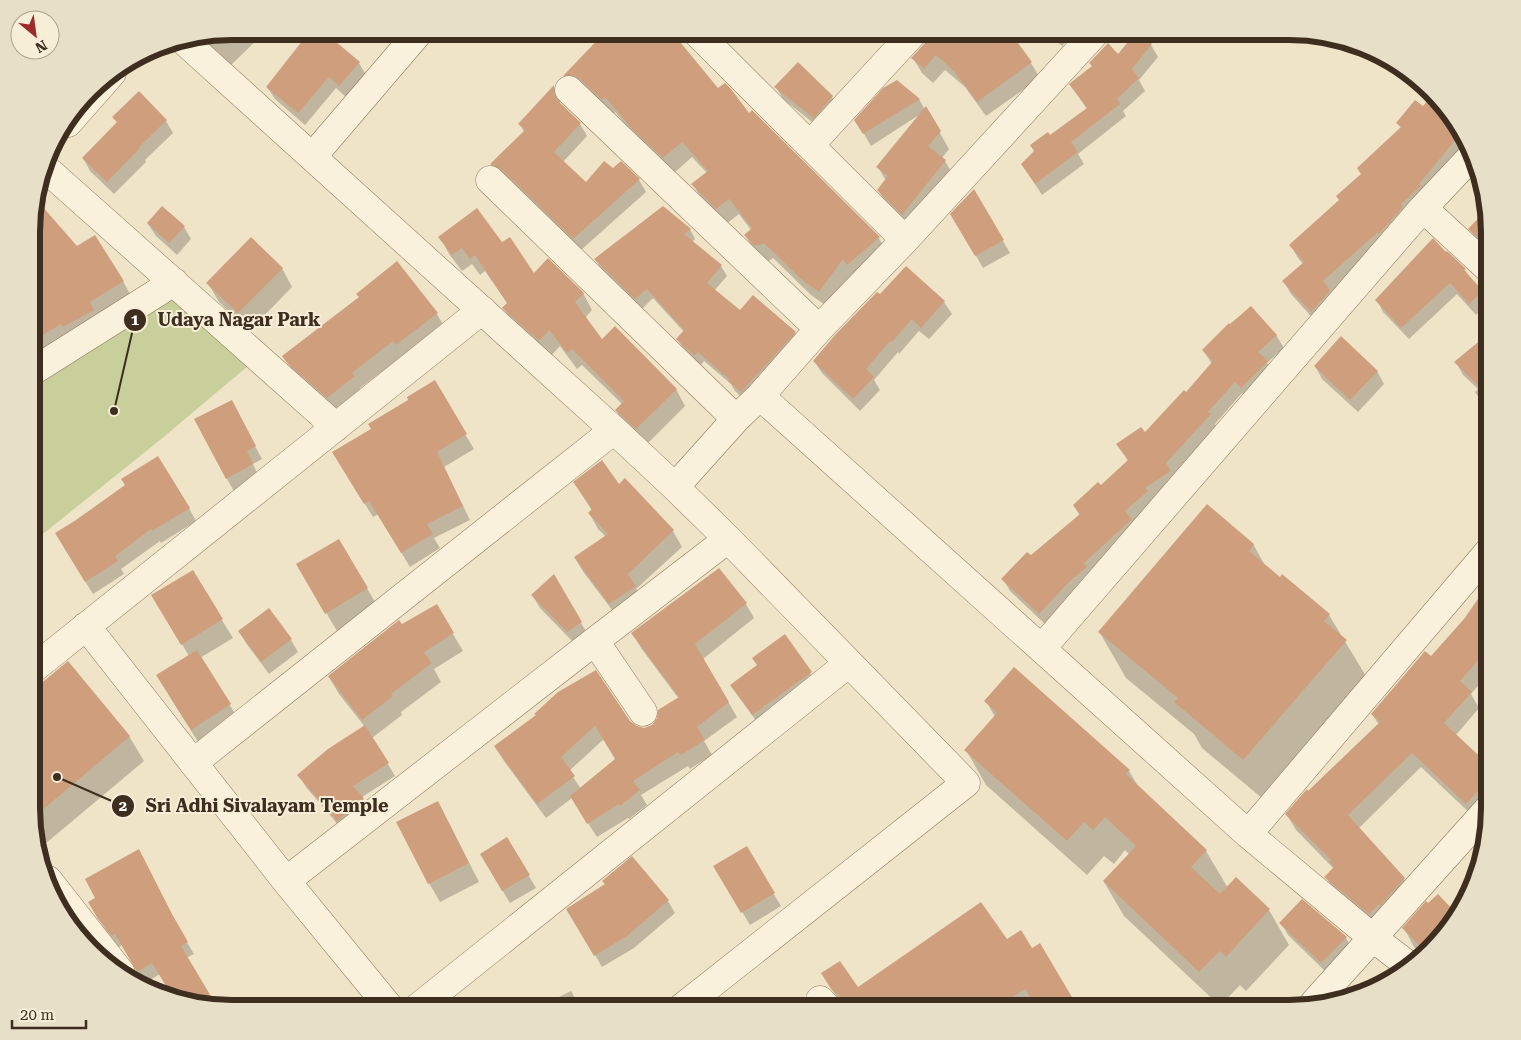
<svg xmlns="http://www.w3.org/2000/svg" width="1521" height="1040" viewBox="0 0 1521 1040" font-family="'Roboto Serif',serif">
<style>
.green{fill:#c9cf9b}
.shadow{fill:#0003;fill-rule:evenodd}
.building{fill:#cf9f7d}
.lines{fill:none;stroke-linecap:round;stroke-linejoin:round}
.minor-casing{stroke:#8d765c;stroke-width:29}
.minor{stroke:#faf1dc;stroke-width:28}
.rim{fill:none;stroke:#3d2e20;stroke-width:6}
.leader{fill:none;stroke:#3d2e20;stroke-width:2}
.callout-dot{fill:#3d2e20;stroke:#f7eed8;stroke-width:2}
.mark-label{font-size:15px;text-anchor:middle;font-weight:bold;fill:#fff}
.callout-label{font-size:18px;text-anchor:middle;font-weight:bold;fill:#3d2e20;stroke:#f7eed8;stroke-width:4;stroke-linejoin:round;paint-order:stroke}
</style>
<rect width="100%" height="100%" fill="#f0e4c8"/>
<!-- green -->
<path class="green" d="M170 294 240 360 248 366 160 440 33 542V381Z"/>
<!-- shadow -->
<path class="shadow" d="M232 31H266L230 66 202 37Z
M607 31 718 90 748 115 878 237 888 253 857 280 852 274 828 307 811 295 773 258 769 261H765L755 251 745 235 751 230 739 214 726 224 702 200 693 184 707 173 692 157 673 174 644 146 615 112 612 115 574 92 565 76Z
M930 32H1009L1031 63 1040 78 986 116 965 87 945 70 933 83 922 73 913 58 927 43 930 36Z
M1045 32H1075L1062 46Z
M1136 33 1151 45 1158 57 1139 80 1145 91 1123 111 1126 116 1078 154 1084 164 1042 195 1022 164 1050 137 1087 109 1071 85 1118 55Z
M359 63 366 75 347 98 336 88 305 125 275 99 267 87Z
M798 64 832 97 840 110 821 129 783 99 776 87Z
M554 87 560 99V105L580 124 587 136 563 162 586 184 613 170 621 163 639 180 646 192 581 250 498 176 491 165 524 132 520 124Z
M139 93 166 121 173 133 145 160 146 162 114 194 90 171 83 158 118 124 114 117Z
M1432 98 1469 143 1386 244 1330 293 1336 303 1318 324 1291 294 1284 282 1303 264 1298 258 1291 246 1340 201 1401 128 1398 123 1423 107Z
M919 99 925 110 926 108 949 149 942 158 945 161 955 178 912 231 888 206 878 190 886 181 878 167 919 115 871 146 856 120Z
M974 191 1010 253 983 268 952 214Z
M39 204 77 248 123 281 130 294 33 357V282L35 280 33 277V209Z
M1487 211 1489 219V253L1477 241 1470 229Z
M148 224 184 227 191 239 177 255 156 236Z
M690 229 695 239 692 242 721 266 727 276 714 291 740 312 795 333 800 343 747 402 735 391 731 384 704 361 701 365 684 350 678 340 684 332 653 298 642 309 601 269 596 260Z
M440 237 502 244 534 275 583 293 592 310 585 318 602 341 676 389 685 406 646 445 626 427 616 410 622 404 582 365 577 369 560 346 550 357 514 325 504 308 508 304 485 271 480 275 472 264 462 271 449 254Z
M906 267 944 302 952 314 929 339 919 331 899 354 898 352 874 380 880 390 860 411 822 373 814 361 880 296Z
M282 268 292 287 249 331 219 302 208 283Z
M1465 270 1470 278 1482 292 1489 304 1476 315 1457 294 1409 339 1383 312 1377 300Z
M437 314 445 328 405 359 403 356 360 388 362 392 336 412 293 371 284 356Z
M1276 335 1284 348 1267 363 1274 374 1248 400 1242 393 1215 424 1217 427 1172 476 1177 484 1047 626 1010 591 1003 579 1080 516 1074 506 1101 487 1128 461 1118 444 1145 434 1186 394 1212 364 1203 350Z
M1489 335V411L1483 404 1475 392 1478 389 1463 375 1456 362Z
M1315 366 1377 371 1384 384 1358 412 1322 379Z
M434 382 474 449 444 467 470 520 434 538 440 548 410 567 378 514 373 517 342 467 373 430Z
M238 414 262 459 253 464 259 477 234 491 227 479Z
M575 483 618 486 673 531 682 547 636 589 644 602 619 619 584 573 575 558 606 537 598 529 589 513 592 511Z
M189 508 196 521 161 543 160 541 121 569 124 574 93 594 63 546Z
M339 541 378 607 337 631 298 565Z
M1253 544 1267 569 1329 615 1372 686 1269 804 1202 748 1194 734 1126 678 1100 633Z
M192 572 233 638 200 658 241 723 202 748 168 694 189 656 164 614Z
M554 576 588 635 575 644 540 608 533 596Z
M1489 600V673L1471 694 1479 708 1456 735 1489 767V803L1475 818 1421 767 1358 829 1404 879 1413 894 1378 929 1334 892 1326 877 1334 869 1296 830 1287 815 1379 725 1372 714 1486 606Z
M746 604 754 618 703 659 737 717 704 741 712 755 690 769 688 766 641 795 647 805 629 819 628 818 597 837 572 798 546 818 504 761 495 747 537 715 629 722 636 727 644 729 653 726 679 699 641 648 633 634ZM604 739 617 760 581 789 569 771Z
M436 605 463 651 434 669 441 682 401 712 402 715 372 738 395 776 362 797 370 811 345 833 306 787 299 775 365 727 339 694 329 677 402 626Z
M269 609 291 640 298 652 269 674 246 643 239 631Z
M785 636 818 685 760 727 732 685 758 666Z
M68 663 129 736 144 761 45 844 33 829V692Z
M1014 669 1129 771 1139 788 1206 851 1228 888 1236 879 1269 910 1289 945 1246 991 1240 985 1220 1006 1124 916 1104 882 1130 855 1125 850 1114 864 1104 856 1087 875 986 785 966 750 995 717 986 701Z
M448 821 479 882 440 902 429 883Z
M507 839 536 888 510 903 481 854Z
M746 848 781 906 750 925 715 866Z
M632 858 668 901 675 913 634 948 602 967 568 909 606 885Z
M90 902 177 926 194 954 186 958 216 1008 175 1000 160 974 145 983 122 945 119 947 105 929Z
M1457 915 1448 930 1420 953 1414 947 1404 928Z
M1281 923 1346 938 1353 950 1329 975 1288 935Z
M1007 941 1032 950 1078 1009H845L822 974 857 989Z
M571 991 581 1008H537Z"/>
<!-- building -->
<path class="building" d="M310 31H323L360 62 339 86 329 77 298 113 266 87Z
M606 31H671L718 88 725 83 731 89 749 113 752 110 880 237 847 265 843 259 819 292 801 279 764 243 760 245H754L744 235 752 228 729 199 716 209 691 184 708 171 682 142 663 158 633 130 605 97 602 100 580 79 573 75 563 76Z
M929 32H1010L1032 62 977 102 955 72 936 55 924 69 911 58 926 42 929 36Z
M1136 32 1152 44 1132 69 1139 78 1117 99 1120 104 1071 142 1078 152 1035 184 1021 164 1034 151 1030 145 1048 132 1050 135 1087 108 1069 84 1092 66 1089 63 1108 43 1118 54Z
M798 62 833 96 814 118 774 87Z
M897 80 920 99 863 134 854 120 883 88Z
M554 85V94L558 101 581 123 554 152 586 182 604 161 613 168 621 161 640 179 573 239 501 169 490 164 525 130 518 124Z
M139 91 167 120 139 147 140 148 107 182 82 158 117 122 112 117Z
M1431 97 1461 133 1419 184 1421 186 1401 204 1403 207 1379 234 1378 232 1323 281 1329 289V292L1311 312 1282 281 1304 262 1289 245 1339 200 1336 196 1361 174 1357 168 1401 127 1396 123 1415 100 1423 106Z
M926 106 941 131 928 146 946 160 902 215 877 190 888 176 876 167Z
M974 189 1004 240 975 256 950 214Z
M35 198 77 246 95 235 124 281 90 302 94 310 63 327 61 324 33 341V206Z
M162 206 185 226 169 243 147 223Z
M663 206 691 229 684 234 722 265 707 283 740 310 753 295 796 332 741 392 728 381 729 379 698 352 694 356 676 339 684 330 647 289 635 299 594 259Z
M477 208 502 242 510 237 534 273 548 258 584 293 575 302 602 339 615 326 677 389 636 429 615 410 624 401 572 349 567 353 549 330 539 341 502 308 507 303 475 255 470 259 462 248 452 255 438 237Z
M1487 209 1489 219V244L1487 246 1468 229Z
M251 237 283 268 238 313 206 283Z
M1433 238 1446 252 1447 251 1466 269 1464 270 1483 291 1469 304 1450 283 1401 328 1375 300Z
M397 261 438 313 396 345 393 341 352 373 355 376 327 398 288 364 282 356 359 297 356 294Z
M906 266 945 301 921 328 912 319 892 342 890 341 866 369 874 377 853 399 813 361 835 335 877 292 880 294Z
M1251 306 1277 335 1258 352 1268 361 1241 388 1235 382 1208 412 1211 414 1166 463 1171 471 1145 488 1148 491 1125 511 1132 519 1084 563 1087 567 1070 581 1039 614 1001 579 1027 552 1031 555 1080 514 1073 505 1098 482 1101 485 1128 460 1116 444 1141 427 1145 432 1184 390 1186 392 1213 361 1202 350 1229 323 1230 324Z
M1489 333V396L1454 362Z
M1341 336 1378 371 1350 400 1314 366Z
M435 380 467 434 437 452 463 506 427 524 433 534 401 553 369 501 364 504 332 452 371 429 368 424 408 400 407 397Z
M232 400 256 446 247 451 253 464 226 479 194 419Z
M158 456 190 508 152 531 151 529 115 556 118 561 85 582 55 533 76 520 125 485 121 479Z
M602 460 619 484 625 478 674 530 628 574 636 586 609 604 574 557 608 534 588 513 592 509 573 482Z
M1207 504 1254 544 1249 551 1280 577 1282 574 1330 614 1324 621 1347 640 1243 760 1174 702 1178 698 1098 632Z
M339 539 368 588 325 614 296 564Z
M719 568 747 603 695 644 729 702 697 727 705 740 681 755 678 752 633 781 640 790 620 806 619 804 587 824 570 796 615 759 595 726 561 757 575 776 537 804 494 746 536 715 534 714 558 692 596 670 630 721 637 726 644 728 652 725 657 718 658 710 679 697 631 633Z
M193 570 223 619 181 645 151 595Z
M554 574 582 622 567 632 531 595Z
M1489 583V648L1460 681 1472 692 1444 723 1489 765V779L1466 804 1412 753 1348 815 1405 878 1380 906 1379 904 1369 914 1324 877 1334 867 1329 862 1331 860 1285 814 1307 789 1308 791 1380 722 1371 714 1425 651 1431 656 1464 619Z
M437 604 454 633 424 652 432 663 391 694 393 696 362 720 328 676 399 620 402 624Z
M269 608 292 639 261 662 238 631Z
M785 634 812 672 752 715 730 685 757 665 752 658Z
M197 650 231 704 191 730 156 675Z
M68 661 130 736 33 818V690Z
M1014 667 1130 770 1126 774 1207 850 1191 867 1220 894 1236 877 1270 909 1226 957 1220 951 1199 972 1103 881 1136 846 1105 817 1093 830 1084 822 1067 841 964 750 997 713 984 701Z
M365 725 389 763 353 786 364 798 337 821 297 775 328 749Z
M438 801 469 863 428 884 396 822Z
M507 837 530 875 502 891 480 854Z
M747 846 775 893 741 913 713 866Z
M139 849 172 914 188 942 181 946 218 1008 174 999 152 963 137 972 115 934 112 936 98 919 88 902 95 898 85 879Z
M632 856 669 900 627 936 594 956 566 909 605 884 602 881Z
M1438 894 1457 914 1448 930 1424 950 1402 928 1426 901 1428 903Z
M1302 899 1347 937 1321 963 1279 923Z
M981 902 1007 939 1021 930 1032 948 1040 943 1079 1009H1037L1025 989 994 1009H844L841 998 837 993 836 994 831 989 821 973 840 961 858 987Z"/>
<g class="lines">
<!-- minor casing -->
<g class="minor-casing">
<path id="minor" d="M695 31 905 240
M184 41 614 430 675 487 736 419 760 396 1248 834 1373 938 1407 964
M569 90 819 329
M68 123 112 73
M810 145 914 32
M313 156 420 31
M45 168 336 427
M490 180 736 419
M1423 208 1489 269
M33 371 174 282
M760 396 819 329 905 240 1096 32
M675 487 728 539 966 783 680 1009
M86 626 286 881 390 1008
M1042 648 1423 208 1472 156
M33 669 482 310
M643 712 595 641 728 539
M193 763 614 430
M1248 834 1489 551
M48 880 121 973
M286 881 595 641
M820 1000 829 1009
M1314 1003 1489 808
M417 1008 849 663"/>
</g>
<!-- minor -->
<use href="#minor" class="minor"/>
</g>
<!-- crop -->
<path d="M0 0H1521V1040H0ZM232 40H1289A192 192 0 0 1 1481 232V808A192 192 0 0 1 1289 1000H232A192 192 0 0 1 40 808V232A192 192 0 0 1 232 40Z" fill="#e8dfc9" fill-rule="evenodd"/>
<path class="rim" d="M232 40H1289A192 192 0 0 1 1481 232V808A192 192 0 0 1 1289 1000H232A192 192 0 0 1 40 808V232A192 192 0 0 1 232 40Z"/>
<!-- callouts -->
<path class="leader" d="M114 411L135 320M57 777L123 806"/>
<g class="callout-dot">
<circle cx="114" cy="411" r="5"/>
<circle cx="57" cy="777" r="5"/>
<circle cx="135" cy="320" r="12"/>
<circle cx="123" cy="806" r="12"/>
</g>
<g class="mark-label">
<text x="135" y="325">1</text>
<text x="123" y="811">2</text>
</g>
<g class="callout-label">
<text x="239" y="326">Udaya Nagar Park</text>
<text x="267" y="812">Sri Adhi Sivalayam Temple</text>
</g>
<!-- north arrow -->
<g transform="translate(35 35) rotate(151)"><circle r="24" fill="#f7eed8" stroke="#ada18e"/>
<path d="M0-4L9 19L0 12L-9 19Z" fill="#9e2a2b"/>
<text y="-8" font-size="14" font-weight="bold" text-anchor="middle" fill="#3d2e20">N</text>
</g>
<!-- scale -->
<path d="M12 1020v8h74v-8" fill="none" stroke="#3d2e20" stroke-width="2.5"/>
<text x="20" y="1020" font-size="15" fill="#3d2e20" stroke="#f7eed8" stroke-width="4" paint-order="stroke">20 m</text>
</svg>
